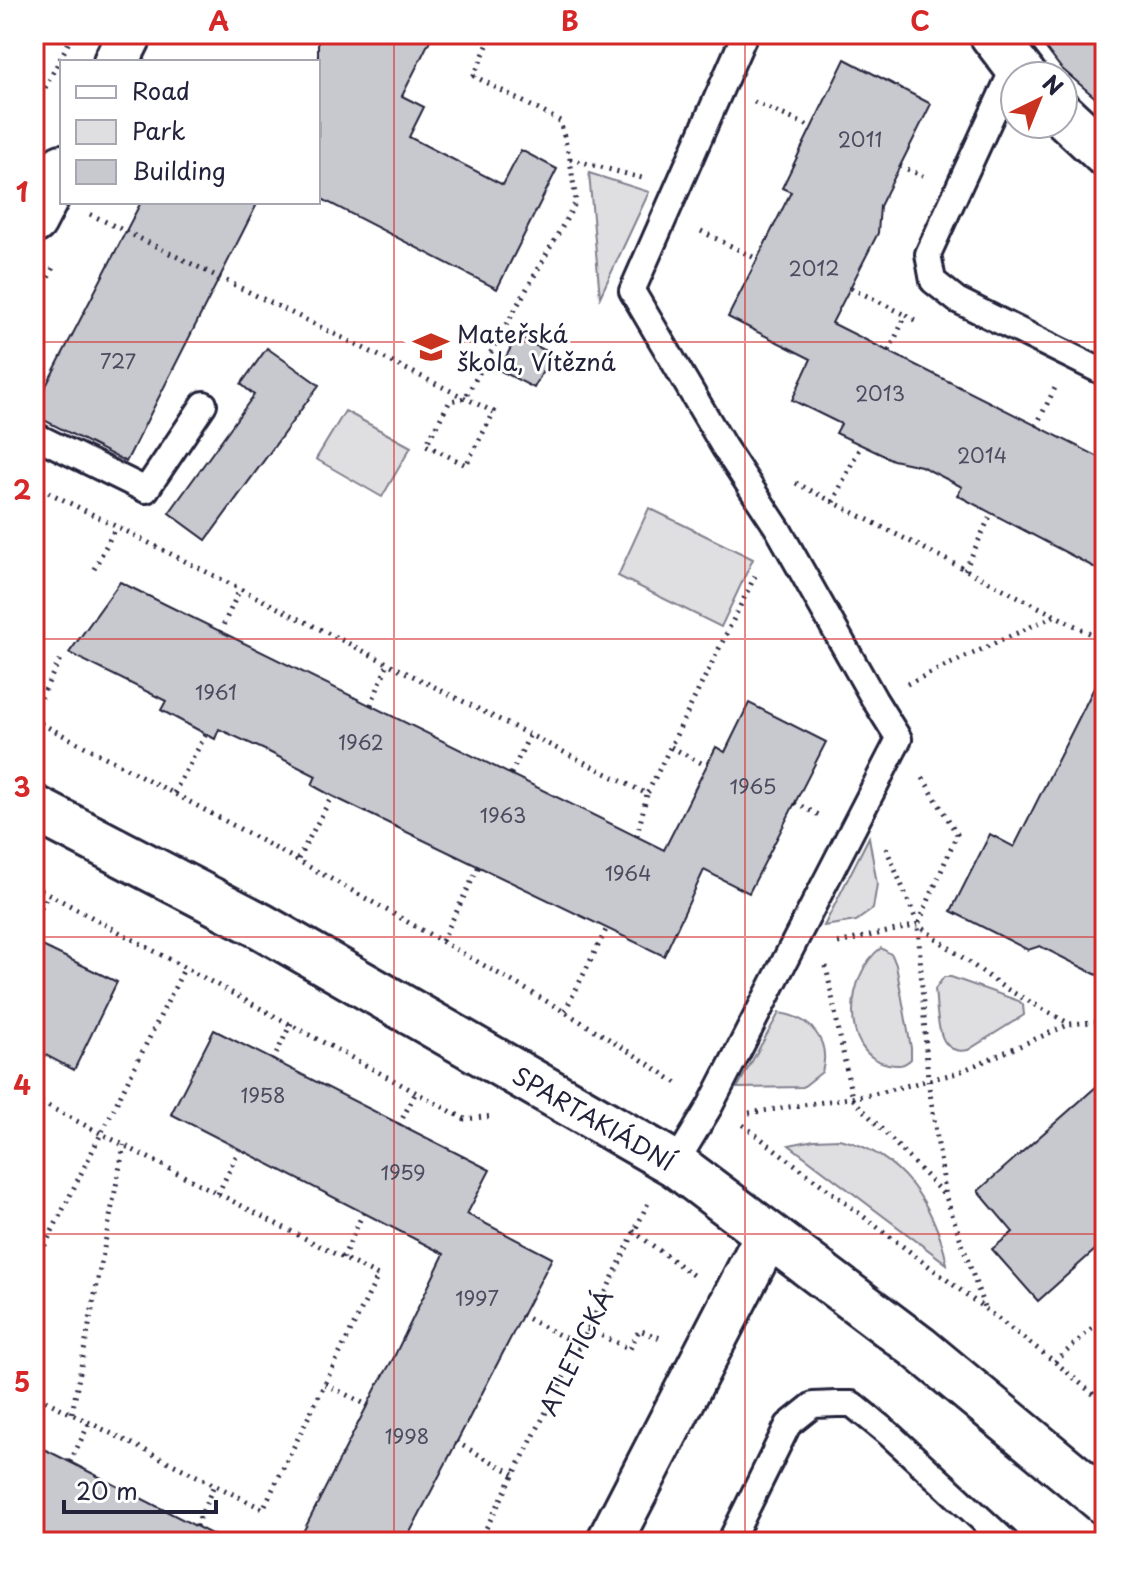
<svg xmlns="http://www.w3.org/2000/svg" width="1139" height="1576" viewBox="0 0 1139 1576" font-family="'Playpen Sans',sans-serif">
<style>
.green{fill:#dfdfe2;stroke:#80808e;stroke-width:2}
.building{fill:#c8c8cf;stroke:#22223b;stroke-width:2}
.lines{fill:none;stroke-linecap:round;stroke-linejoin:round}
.lane-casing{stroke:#22223b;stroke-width:30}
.street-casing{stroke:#22223b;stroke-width:50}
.path{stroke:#22223b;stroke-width:5;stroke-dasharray:2 6;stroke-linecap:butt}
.lane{stroke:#fff;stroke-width:24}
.street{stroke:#fff;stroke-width:44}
.grid{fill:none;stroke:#d62828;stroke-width:2;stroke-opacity:0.55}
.labels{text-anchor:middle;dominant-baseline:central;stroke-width:6;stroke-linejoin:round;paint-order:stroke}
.number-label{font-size:20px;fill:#4c4c60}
.poi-label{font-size:24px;fill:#22223b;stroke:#fff;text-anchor:start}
.street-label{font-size:24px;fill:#22223b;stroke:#fff}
.neatline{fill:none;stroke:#d62828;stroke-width:3}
.grid-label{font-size:26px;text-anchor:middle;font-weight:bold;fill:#d62828}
</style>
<rect width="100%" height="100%" fill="#fff"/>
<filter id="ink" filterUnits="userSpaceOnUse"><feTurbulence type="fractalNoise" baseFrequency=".0125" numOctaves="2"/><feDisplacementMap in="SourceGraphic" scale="16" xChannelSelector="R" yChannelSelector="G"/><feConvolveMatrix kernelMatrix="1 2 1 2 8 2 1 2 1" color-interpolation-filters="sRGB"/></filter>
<g filter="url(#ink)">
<!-- green -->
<path class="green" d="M589 173 649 192 600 297Z
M345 411 411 447 382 497 316 459Z
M649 508 753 559 721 627 618 576Z
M869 837 877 884 873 909 856 921 824 926Z
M881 948 892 955 896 965 911 1048V1059C904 1066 898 1066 888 1064 838 1054 847 972 881 948Z
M944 977H951L1019 1001 1023 1005 1024 1015 968 1050C934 1057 938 1011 935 989Z
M779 1013C810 1017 831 1040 822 1072L803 1087 737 1088Z
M839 1139C901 1153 935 1205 947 1264L789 1145 814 1140Z"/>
<!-- building -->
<path class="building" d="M318 34H433L402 96 424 107 409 137 503 185 521 150 557 169 497 289 318 197Z
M1035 34H1105V106L1061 68Z
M845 59 931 104 880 206 878 233 832 323 1105 460V573L957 495 962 487 921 466 893 460 836 433 841 424 792 400 811 359 728 317 791 192 782 188Z
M141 202H258L126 462 34 415V409Z
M517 336 552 354 534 388 499 370Z
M267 348 319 385 206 540 169 513 254 395 241 384Z
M120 582 664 850 716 747 725 752 749 703 826 742 749 893 704 870 664 956 332 796 312 785 316 776 269 752 219 729 215 739 161 710 166 701 69 653Z
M1105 666V979L1040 946 1028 950 951 911 990 834 1014 847Z
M34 942 117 982 74 1070 34 1049Z
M214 1030 490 1170 467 1214 552 1258 405 1542H298L376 1388 393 1359 444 1254 171 1114Z
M1105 1079V1241L1038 1301 992 1249 1013 1232 978 1191Z
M34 1444 70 1462 227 1542H34Z"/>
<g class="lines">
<!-- lane casing -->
<g class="lane-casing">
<path id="lane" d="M1014 67 928 254 933 281 957 300 1105 373
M34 435 146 490 204 404
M675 1164 710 1106 899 739 874 699 778 529 724 447 632 291 745 34
M730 1542 788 1425 813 1405 837 1404H852L889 1434 1006 1542"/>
</g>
<!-- street casing -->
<g class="street-casing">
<path id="street" d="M992 34 1024 76
M116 62 130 34
M1063 115 1105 154
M34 221 62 167
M34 808 261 926 675 1164 919 1348 1105 1502
M609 1542 768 1234"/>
</g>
<!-- path -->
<path class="path" d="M754 102 811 127
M34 109 69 42
M570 159 642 178
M900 166 923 176
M90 214 465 398 494 412 466 465 426 445 450 401 465 398 576 202 570 159 560 121 474 76 492 34
M701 231 757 259
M851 288 906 315
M34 306 55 264
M889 351 906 315 917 321
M1036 426 1055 388
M796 483 1105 641
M34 485 647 794 757 572
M833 502 861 445
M94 569 116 527
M965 570 992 512
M220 632 240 589
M1100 638 1105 629
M907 684 1054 616
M371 705 388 663
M34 712 60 659
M34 720C171 791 307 864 441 941 522 987 603 1032 681 1086
M671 747 707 766
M511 774 530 734
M923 778 957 834 918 925 928 1080 946 1197 985 1310
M174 793 206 734
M795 803 819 815
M637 836 647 794
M886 848 918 924
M298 859 332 796
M34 886 465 1119 494 1116
M34 922 48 894
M442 941 479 866
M838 943 918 925 1003 987 1070 1024 1105 1021
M826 966 852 1098 946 1197
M565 1011 607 928
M273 1061 291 1023
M34 1099 378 1276 263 1509 34 1395
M749 1113 870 1095 957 1073 1070 1024
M399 1125 416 1092
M743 1125 1055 1362 1105 1404
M218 1194 239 1150
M633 1231 694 1276
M343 1258 363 1213
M34 1267 185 967
M521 1315 580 1346
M587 1329 630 1349 639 1330 660 1338
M1055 1362 1105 1316
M325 1384 369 1406
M72 1413 124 1145
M456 1442 514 1474
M70 1462 90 1422
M196 1526 214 1485
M479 1542 580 1346 648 1203"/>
<!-- lane -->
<use href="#lane" class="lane"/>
<!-- street -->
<use href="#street" class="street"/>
</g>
</g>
<!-- grid -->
<path class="grid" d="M394 34V1542M745 34V1542M34 342H1105M34 639H1105M34 937H1105M34 1234H1105"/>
<!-- icons -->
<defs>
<g id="school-bare" transform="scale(2.76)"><path d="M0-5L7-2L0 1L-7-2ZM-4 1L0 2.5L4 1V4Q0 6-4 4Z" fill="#c8321e" stroke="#fff" stroke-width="2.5" paint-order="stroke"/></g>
</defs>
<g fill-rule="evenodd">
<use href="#school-bare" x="431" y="347"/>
</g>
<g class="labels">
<!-- number labels -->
<g class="number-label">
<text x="860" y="139">2011</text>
<text x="814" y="268">2012</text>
<text x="118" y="361">727</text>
<text x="880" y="393">2013</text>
<text x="982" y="455">2014</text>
<text x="216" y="692">1961</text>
<text x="361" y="742">1962</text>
<text x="753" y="786">1965</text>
<text x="503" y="815">1963</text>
<text x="628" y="873">1964</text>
<text x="263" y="1095">1958</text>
<text x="403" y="1172">1959</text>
<text x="477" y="1298">1997</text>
<text x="407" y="1436">1998</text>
</g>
<!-- poi labels -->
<g class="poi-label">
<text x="457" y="333">Mateřská<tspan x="457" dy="28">škola, Vítězná</tspan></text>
</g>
<!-- street labels -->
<g class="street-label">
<text transform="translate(594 1118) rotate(30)">SPARTAKIÁDNÍ</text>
<text transform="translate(575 1352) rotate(-64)">ATLETICKÁ</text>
</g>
</g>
<!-- margin -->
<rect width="1139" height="1576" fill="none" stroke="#fff" stroke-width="88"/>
<!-- legend -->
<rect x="60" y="60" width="260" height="144" fill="#ffffff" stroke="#a7a7b1" stroke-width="2"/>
<rect x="76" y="86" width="40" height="12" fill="#ffffff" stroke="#a7a7b1" stroke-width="2"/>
<text x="132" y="100" font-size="24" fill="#22223b">Road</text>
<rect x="76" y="120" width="40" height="24" fill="#dfdfe2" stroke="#a7a7b1" stroke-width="2"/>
<text x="132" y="140" font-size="24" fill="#22223b">Park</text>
<rect x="76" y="160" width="40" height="24" fill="#c8c8cf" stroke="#a7a7b1" stroke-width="2"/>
<text x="132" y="180" font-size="24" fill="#22223b">Building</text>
<!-- north arrow -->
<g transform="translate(1039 100) rotate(43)"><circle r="38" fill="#ffffff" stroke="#a7a7b1" stroke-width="2"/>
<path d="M0-6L14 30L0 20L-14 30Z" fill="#c8321e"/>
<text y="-12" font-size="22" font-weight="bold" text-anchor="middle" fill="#22223b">N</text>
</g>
<!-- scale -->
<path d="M64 1500v12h152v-12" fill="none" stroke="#22223b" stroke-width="4"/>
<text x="76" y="1500" font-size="24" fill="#22223b" stroke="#ffffff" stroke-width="6" paint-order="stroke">20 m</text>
<rect x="44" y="44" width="1051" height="1488" class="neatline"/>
<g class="grid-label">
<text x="219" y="31">A</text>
<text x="570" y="31">B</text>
<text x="920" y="31">C</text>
<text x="22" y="202">1</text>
<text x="22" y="500">2</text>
<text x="22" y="797">3</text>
<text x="22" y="1095">4</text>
<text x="22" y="1392">5</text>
</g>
</svg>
